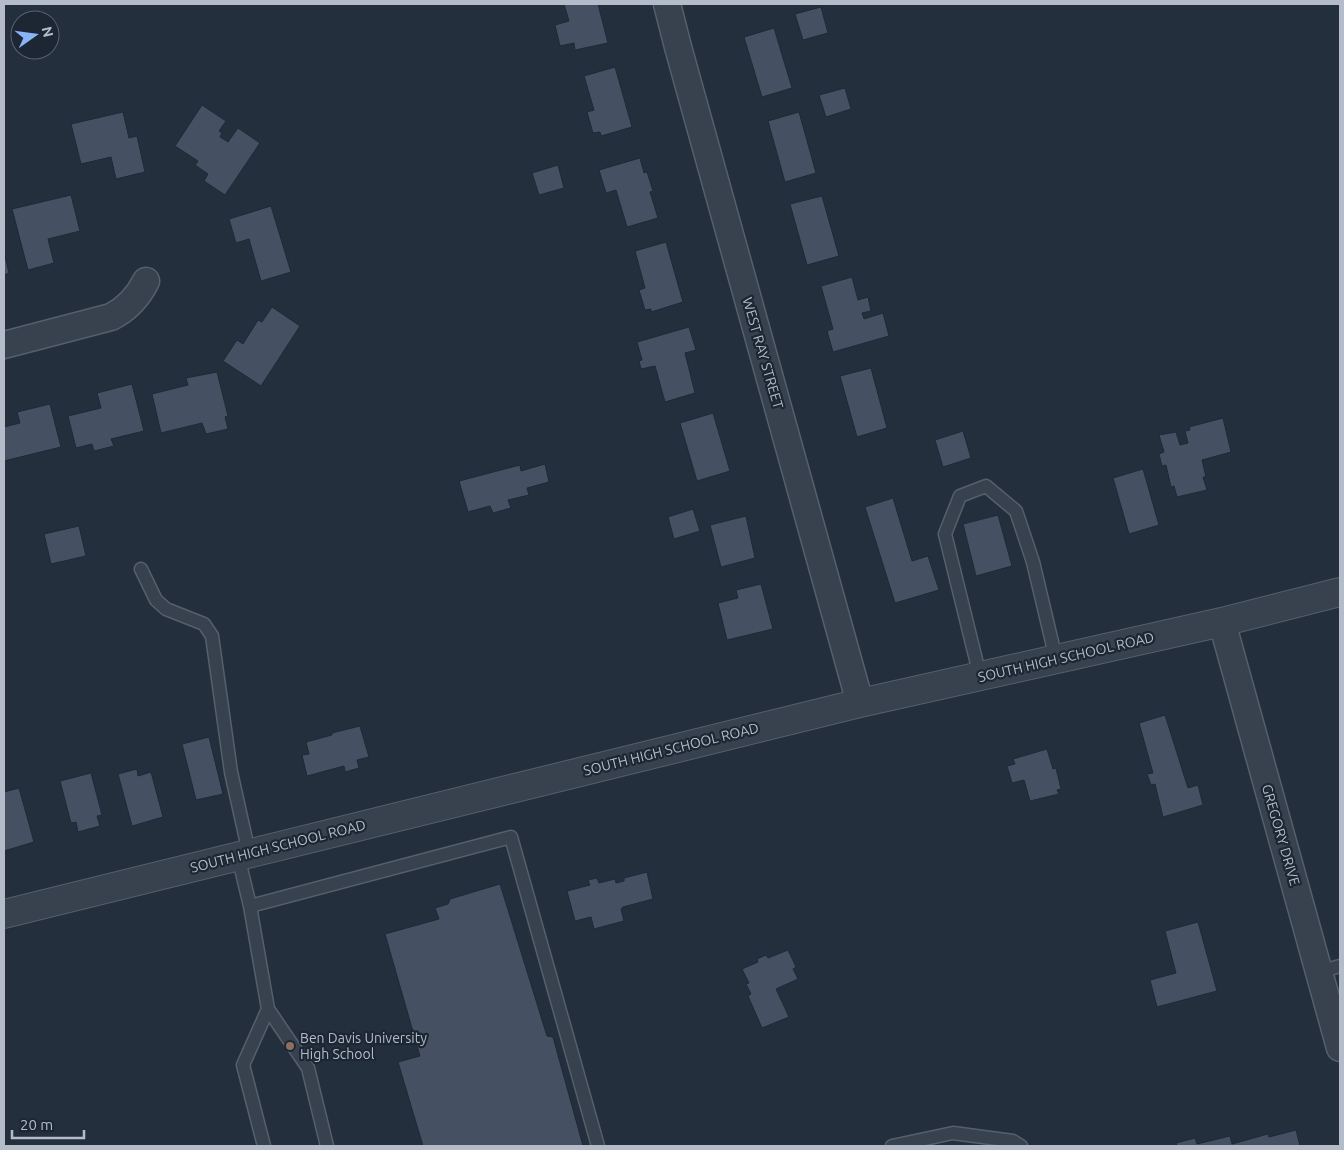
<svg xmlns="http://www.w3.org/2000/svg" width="1344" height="1150" viewBox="0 0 1344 1150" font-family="Ubuntu,sans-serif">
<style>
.building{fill:#455162;stroke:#1f2835}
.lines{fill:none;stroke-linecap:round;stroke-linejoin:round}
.service-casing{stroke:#565f6c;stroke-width:15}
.minor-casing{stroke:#565f6c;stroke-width:29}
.tertiary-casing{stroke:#565f6c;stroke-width:30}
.service{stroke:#38414e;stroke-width:12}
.minor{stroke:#38414e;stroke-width:26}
.tertiary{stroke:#38414e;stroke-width:28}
.education-dot{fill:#8d6e63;stroke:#1d2633;stroke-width:2}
.labels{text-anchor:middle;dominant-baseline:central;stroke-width:4.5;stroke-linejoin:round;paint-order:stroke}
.street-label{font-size:14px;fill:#b4bcc9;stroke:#1d2633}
.poi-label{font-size:14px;fill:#b4bcc9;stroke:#1d2633;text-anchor:start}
</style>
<rect width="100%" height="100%" fill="#242f3e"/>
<!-- building -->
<path class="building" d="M564 4H598L608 43 575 50 574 43 560 46 555 25 569 21Z
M821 7 828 33 803 40 795 14Z
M774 28 792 88 762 97 744 37Z
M615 67 632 127 601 136 600 132 593 133 587 112 594 110 584 76Z
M845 88 851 109 826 117 819 95Z
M202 105 226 121 219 131 222 133 220 137 228 142 238 128 260 143 225 195 204 181 208 174 195 165 198 161 175 146Z
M123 112 129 138 137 136 145 172 116 179 111 157 81 164 71 124Z
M799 112 816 173 785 182 768 121Z
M640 158 644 173 647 172 653 191 650 192 658 218 627 227 616 190 606 193 599 170Z
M558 165 564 188 539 195 532 173Z
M71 195 80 231 48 239 54 263 28 270 12 209Z
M822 196 839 256 807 265 790 204Z
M271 206 291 272 261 281 249 239 236 243 229 219Z
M666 242 683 302 651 312V309L645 310 639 290 645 288 635 251Z
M4 252 9 273 4 275Z
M852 277 858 300 868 297 871 311 862 313 864 319 883 313 889 336 833 352 827 331 833 329 821 286Z
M272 307 300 326 261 386 223 361 237 340 243 344 258 320 262 322Z
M689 327 696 350 685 353 695 393 665 402 655 366 641 369 639 361 642 360 637 342Z
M871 368 887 428 857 437 840 376Z
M217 372 228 416 225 417 228 429 206 434 202 423 161 433 152 394 188 385 186 378Z
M132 384 144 431 111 439 114 446 94 451 92 444 76 448 68 416 101 408 97 393Z
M50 404 61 447 4 461V427L20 423 17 412Z
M713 413 730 471 697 481 680 423Z
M1223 418 1231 452 1202 460 1206 477H1203L1207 490 1177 497 1174 486 1171 487 1166 465 1162 466 1159 454 1164 452 1159 435 1176 432 1180 445 1188 443 1185 431 1190 430 1189 427Z
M963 431 971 458 943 467 935 440Z
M545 464 549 482 527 488 529 495 508 500 511 508 493 513 490 506 468 512 459 481 520 465 521 471Z
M1143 469 1159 525 1129 534 1113 478Z
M893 498 912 561 928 556 939 590 895 603 865 507Z
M693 509 700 531 674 539 668 517Z
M998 515 1012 566 976 576 963 524Z
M746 516 755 558 721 567 710 525Z
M79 526 86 556 51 564 44 534Z
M761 584 773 629 727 640 718 603 738 598 736 590Z
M1165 715 1188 788 1198 785 1203 805 1163 817 1155 784 1151 785 1147 774 1153 773 1139 723Z
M360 726 369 757 357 760 359 768 345 772 344 766 307 776 302 755 309 754 306 742 332 735V733Z
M209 737 223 794 196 800 182 744Z
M1047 749 1053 769 1056 768 1061 789 1057 790 1059 794 1030 801 1024 780 1012 783 1007 766 1015 764 1013 759Z
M137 769 138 776 151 772 163 817 132 826 118 774Z
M91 773 102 815 97 816 100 826 78 832 76 822 71 823 60 781Z
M19 788 34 842 4 851V792Z
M647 872 653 899 623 907 621 909 624 921 594 929 591 917 575 921 567 891 590 885 588 880 597 878 599 883 615 879 616 883 624 881V878Z
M500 884 547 1036 553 1037 583 1146H423L398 1062 420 1056 385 934 439 919 435 908 448 904 450 899Z
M1198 922 1217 991 1157 1007 1150 980 1176 973 1165 931Z
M788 950 796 967 793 969 798 979 776 989 789 1017 762 1028 748 996 751 994 746 984 749 983 742 969 758 962 757 959 766 955 768 958Z
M1296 1130 1300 1146H1177L1176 1143 1195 1138 1197 1144 1230 1136 1232 1144 1268 1134 1269 1137Z"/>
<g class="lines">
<!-- service casing -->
<g class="service-casing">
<path id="service" d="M141 569 156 600 166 609 204 624 212 636 231 772 249 853
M980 676 945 534 960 496 986 486 1016 511 1033 562 1056 659
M238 856 250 906 268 1009 308 1068 327 1146
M250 906 511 837 598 1146
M1319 972 1340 966
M264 1146 243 1065 268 1009
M892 1146 953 1133 1013 1141 1021 1146"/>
</g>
<!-- minor casing -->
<g class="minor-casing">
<path id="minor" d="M667 4 678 47 860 703
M4 345 111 317C127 309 138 297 146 281
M1222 622 1340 1048"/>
</g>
<!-- tertiary casing -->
<g class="tertiary-casing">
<path id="tertiary" d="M4 914 860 703 1222 622 1340 592"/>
</g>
<!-- service -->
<use href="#service" class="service"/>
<!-- minor -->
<use href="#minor" class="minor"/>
<!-- tertiary -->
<use href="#tertiary" class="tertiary"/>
</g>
<!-- markers -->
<circle class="education-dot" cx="290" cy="1046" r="5"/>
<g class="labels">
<!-- street labels -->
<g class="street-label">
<text transform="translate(763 353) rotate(74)">WEST RAY STREET</text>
<text transform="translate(1066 657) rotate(-13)">SOUTH HIGH SCHOOL ROAD</text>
<text transform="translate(671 749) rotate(-14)">SOUTH HIGH SCHOOL ROAD</text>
<text transform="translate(1281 835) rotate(74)">GREGORY DRIVE</text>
<text transform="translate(278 846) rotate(-14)">SOUTH HIGH SCHOOL ROAD</text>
</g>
<!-- poi labels -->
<g class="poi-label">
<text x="300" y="1038">Ben Davis University<tspan x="300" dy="16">High School</tspan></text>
</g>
</g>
<!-- border -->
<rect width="1344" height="1150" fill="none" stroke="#b4bcc9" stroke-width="10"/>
<!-- north arrow -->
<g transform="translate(35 35) rotate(76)"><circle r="24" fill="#1d2633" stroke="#59626f"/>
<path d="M0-4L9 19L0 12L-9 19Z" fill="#8ab4f8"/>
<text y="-8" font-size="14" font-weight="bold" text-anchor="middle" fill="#b4bcc9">N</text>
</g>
<!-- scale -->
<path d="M12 1130v8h72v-8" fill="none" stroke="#b4bcc9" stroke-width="2.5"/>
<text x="20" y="1130" font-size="15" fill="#b4bcc9" stroke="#1d2633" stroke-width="4" paint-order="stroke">20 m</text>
</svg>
